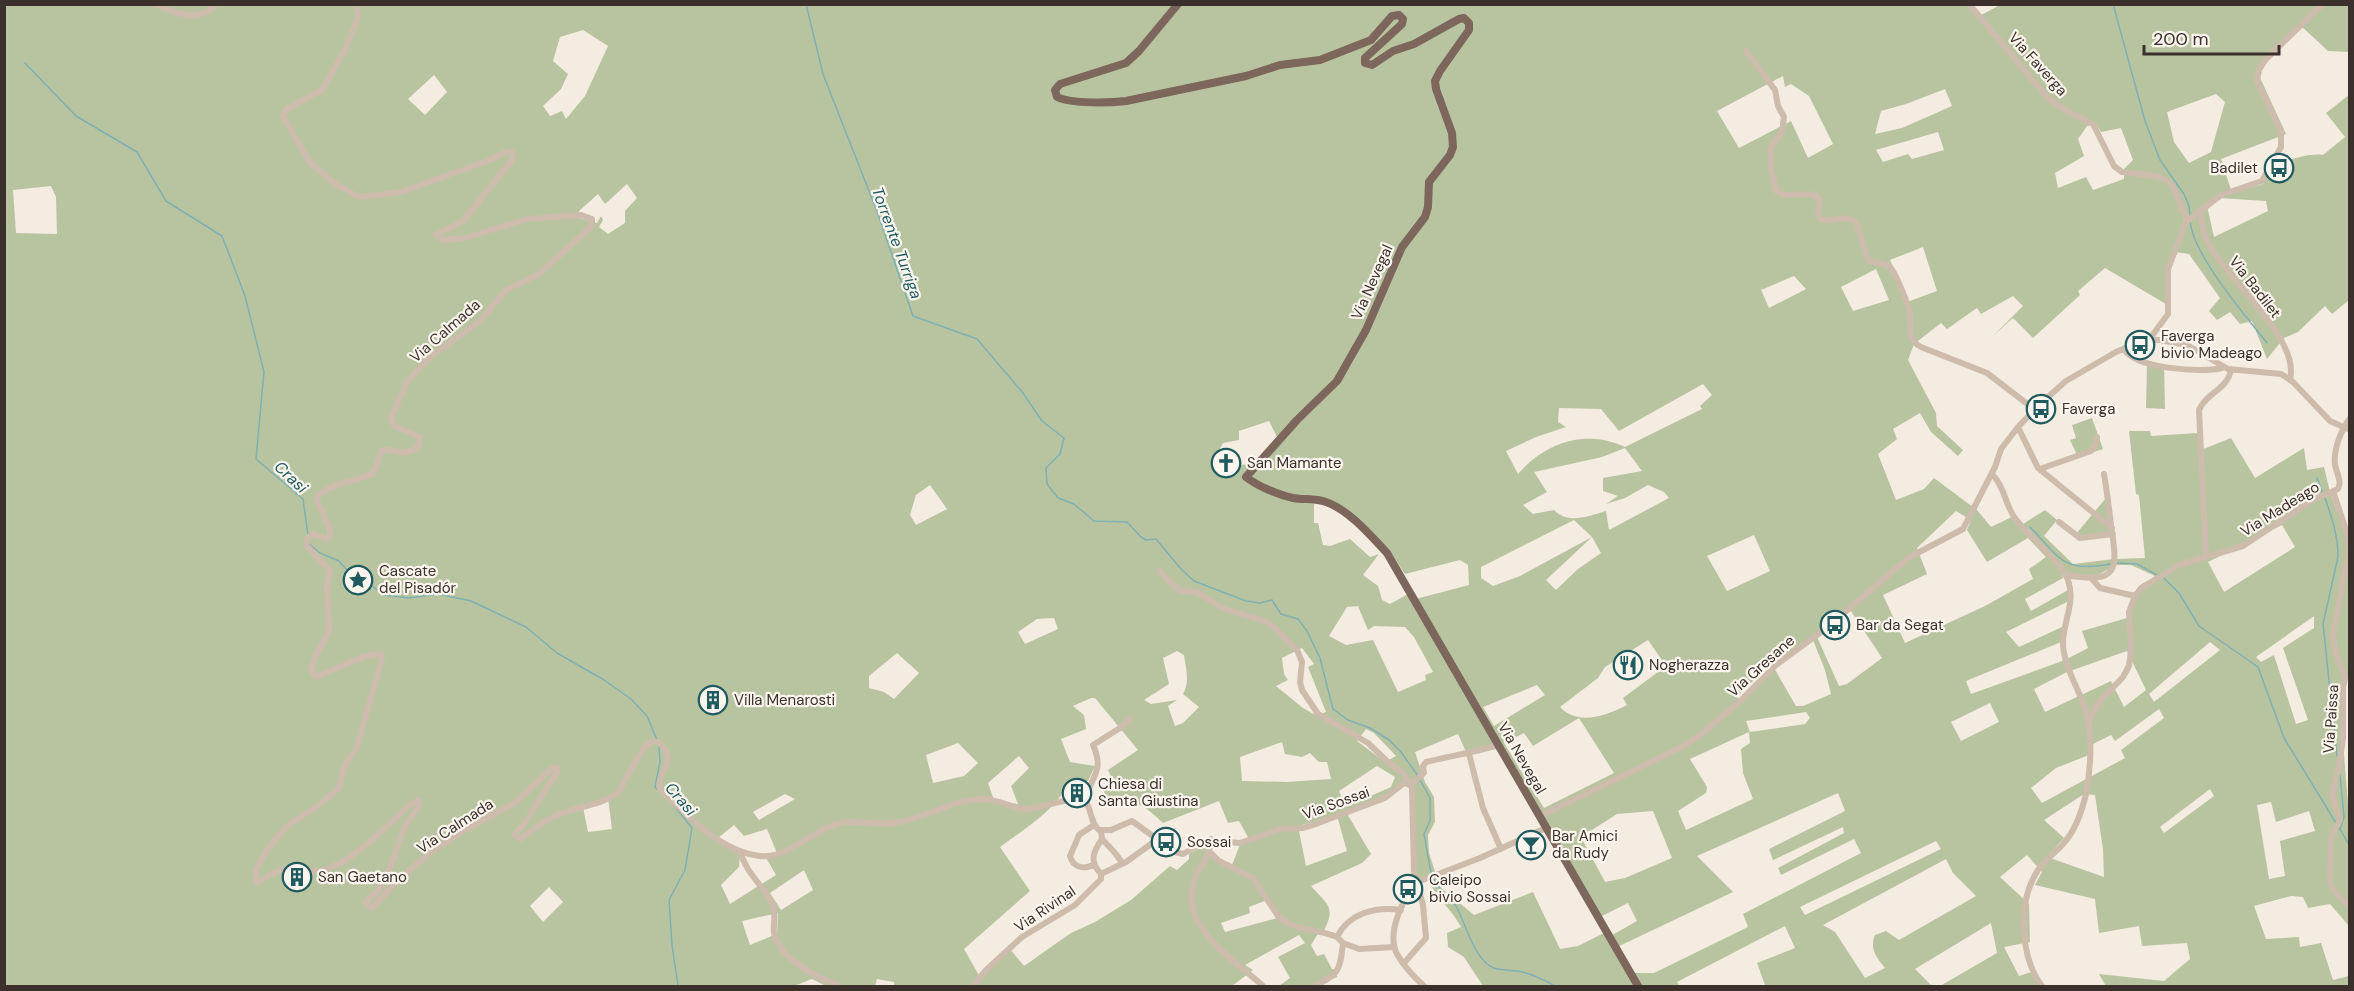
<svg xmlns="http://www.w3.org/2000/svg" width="2354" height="991" viewBox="0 0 2354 991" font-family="'DM Sans',sans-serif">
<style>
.green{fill:#b8c4a0;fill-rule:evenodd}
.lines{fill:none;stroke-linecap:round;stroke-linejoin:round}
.stream{stroke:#7fb0b2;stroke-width:1.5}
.minor{stroke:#cdbbac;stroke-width:6}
.major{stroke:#7d675c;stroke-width:8}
.labels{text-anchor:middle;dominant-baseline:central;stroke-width:4.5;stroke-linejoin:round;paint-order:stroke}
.street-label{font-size:15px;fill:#3b302b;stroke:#fbf5ee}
.poi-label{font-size:15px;fill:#3b302b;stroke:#fbf5ee;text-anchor:start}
.water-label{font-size:16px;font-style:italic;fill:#1f5a5e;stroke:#fbf5ee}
</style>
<rect width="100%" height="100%" fill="#f4ebe1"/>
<!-- green -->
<path class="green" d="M1970 4 1981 15 2002 4 2349 5V52L2328 51 2299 24 2256 69 2286 134 2221 159 2232 193 2263 184C2267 179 2270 171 2275 168 2286 159 2311 153 2323 155L2345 137 2326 113 2349 95V300L2332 314 2325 306 2298 332 2284 338 2267 359 2252 321 2240 324 2230 312 2217 320 2209 311 2220 298 2189 254 2175 252 2169 268 2171 307 2105 268 2078 291 2080 295 2033 338 2013 318 1993 336 2023 306 2013 296 1981 314 1977 308 1947 329 1941 323 1914 344 1908 360 1936 413 1937 426 1963 450 1958 456 1931 432 1920 413 1893 429 1897 439 1878 454 1896 500 1924 489 1934 478 1977 510 1991 527 2016 515 2023 524 2045 510 2057 520 2044 536 2073 564 2114 559 2145 558 2139 495 2136 494 2129 431H2150L2151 436 2198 433 2201 450 2231 438 2255 478 2304 448 2307 470 2324 467 2330 492 2347 539H2349L2350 671C2335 711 2348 779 2349 823 2351 857 2349 891 2349 926L2330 904 2308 908 2303 897 2291 896 2254 906 2266 939 2299 937 2300 947 2321 943 2333 980 2349 976V986H2106L2099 974 2164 981 2190 959 2187 943 2142 946 2139 926 2099 933 2095 899 2035 885 2042 872 2027 855 2000 877 2029 904 2030 942 2004 947 2019 976 2035 971 2044 986H1940L1997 953 1991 923 1915 969 1932 986H1771L1765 985 1757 963 1795 948 1785 926 1677 982 1679 986H1483L1464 957 1448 947 1447 933 1461 927C1452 909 1433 895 1427 876L1416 881 1412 791 1403 782 1394 791 1346 812 1371 854 1362 863 1311 886C1329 906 1336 907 1323 933L1319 932 1311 945 1317 956 1324 954 1332 969H1335L1337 977 1317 986H1279L1290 978 1278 957 1305 943 1299 935 1245 965 1253 970 1232 986H894V982L877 979 875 986H826L812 979 794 986H5L4 5ZM583 30 608 46 585 96 566 119 562 111 550 116 543 106 561 89 568 74 553 61 560 37ZM434 75 447 92 425 115 408 99ZM1783 76 1785 87 1791 84 1809 96 1833 144 1808 158 1791 121 1739 148 1717 111ZM1945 89 1952 106 1902 128 1875 134 1881 111 1906 104ZM2216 94 2225 102 2211 152 2189 163 2174 142 2167 112ZM2096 124 2101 132 2121 128 2133 160 2124 169V179L2093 190 2086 177 2058 188 2055 173 2084 156 2078 139 2087 126ZM1938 132 1944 150 1912 159 1908 154 1883 162 1876 150ZM627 184 637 198 625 211V223L608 234 599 227 603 220 601 216 597 223 580 218 579 211 598 194 605 204ZM51 186 56 197 57 234 16 233 13 190ZM2219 198 2266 201 2268 211 2214 237 2207 206ZM1923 247 1937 291 1907 302 1890 260ZM1876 269 1889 300 1853 311 1841 287ZM1794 276 1806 289 1769 308 1761 290ZM1703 384 1712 395 1700 406 1702 409 1625 447C1586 429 1546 442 1518 474L1506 451 1536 437 1566 427 1558 422 1559 408 1601 409 1619 431ZM1269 421 1278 439 1254 466 1250 464 1220 467 1214 459 1223 443 1239 440V431ZM1625 448 1642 471 1603 478V491L1618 496 1606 504 1625 498 1648 485 1664 492 1669 498 1609 530 1606 511C1588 516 1569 525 1554 510L1533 514 1523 505 1547 492 1534 472 1602 457ZM930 485 947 509 916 525 910 515 916 495ZM1314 502 1334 504 1356 521 1387 547 1405 574 1460 560 1468 565 1469 585 1412 600 1408 594 1390 604 1382 600 1378 586 1363 575 1379 554 1370 557 1350 539 1330 546 1323 545 1318 523H1314ZM1956 511 1971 520 1967 530 1987 562 2028 538 2046 557 2029 569 2033 579 1985 606 1905 643 1883 595 1927 574 1917 548ZM1574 520 1592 537 1520 576 1493 586 1481 578V567ZM2282 525 2295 547 2224 592 2208 562ZM1754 535 1770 571 1727 591 1707 556ZM1592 537 1601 553 1578 569 1556 590 1546 580ZM2115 565H2131L2155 576 2136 592 2127 618 2082 631 2088 648 2065 660 1971 694 1966 681 2061 642 2064 626 2019 647 2006 632 2069 601 2068 590 2031 611 2025 599 2063 578 2062 575 2097 576ZM1358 606 1368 630 1374 626 1405 627 1414 637 1433 672 1425 675 1426 680 1398 692 1373 640 1346 645 1329 636 1347 607ZM1851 611 1882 658 1847 684 1839 686 1817 637ZM2314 616V628L2283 648 2308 720 2296 724 2274 655 2261 662 2256 657ZM1054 618 1058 629 1025 644 1018 632 1037 619ZM1648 640 1666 666 1623 698 1627 705C1606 716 1578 726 1560 707L1598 678 1605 667ZM1813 640 1825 670 1831 694 1803 706H1796L1774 668ZM2210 642 2220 650 2154 702 2149 694ZM1302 648 1314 664 1308 667 1326 712 1317 716 1303 708 1276 686 1288 680 1284 674 1282 658ZM1177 651 1184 655C1186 669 1190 682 1183 694L1199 707 1183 723 1175 726 1168 706 1177 700 1151 704 1144 700 1169 684 1163 658ZM2127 651 2146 690 2124 707 2111 681 2045 712 2034 689 2067 672ZM897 653 919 673 894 699 884 692 869 688V676ZM1770 664 1774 667 1741 701 1737 697ZM1537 685 1545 695 1494 726 1483 707ZM1091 698H1095L1138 750 1108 770 1113 781 1103 789 1107 799C1129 794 1148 808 1163 823L1219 801 1228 823 1239 821 1249 839 1241 842 1232 865 1218 858 1209 849 1212 841 1189 854V859L1177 870 1170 866 1131 900 1095 922 1071 933 1024 966 1010 949 980 977 964 949 1030 891 1000 847C1023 830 1053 812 1067 786L1088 781 1095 766 1070 762 1061 739 1086 729 1084 715 1073 706ZM1990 703 1999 722 1961 741 1951 722ZM2159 709 2164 718 2121 750 2125 758 2042 803 2031 788 2056 768 2089 755V746L2111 735 2115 741ZM1806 712 1810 718 1805 724 1750 732 1746 721ZM1579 718 1614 773 1544 808 1504 743 1524 733 1533 746ZM1366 729 1374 733 1396 756 1385 762 1357 741ZM1749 732 1750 743 1741 749 1743 773 1753 799 1686 830 1678 811 1706 793 1707 787 1690 759ZM1458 734 1466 752 1495 743 1596 919 1628 903 1637 921 1607 938 1604 933 1578 946 1560 949 1533 892 1474 915 1440 887 1429 853 1428 835 1435 822 1434 797 1425 782 1415 752ZM1282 742 1285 754 1302 757 1310 753 1319 762H1327L1331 779 1287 782 1242 781 1240 757ZM958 743 978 763 964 776 933 783 926 755ZM1019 756 1029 768 1011 786 1018 804 994 800 988 783ZM1377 766 1395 777 1391 787 1346 807 1339 791ZM2210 789 2214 796 2164 833 2160 827ZM1838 793 1845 811 1769 849 1773 860 1843 827 1844 833 1778 868 1781 875 1854 839 1861 853 1743 914 1748 927 1654 973H1626L1613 949 1733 892 1697 856ZM785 794 795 799 759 820 753 812ZM2084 794 2095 795 2103 849 2104 877 2047 857 2064 838 2044 820ZM608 798 612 829 588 832 583 807ZM2271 802 2276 822 2309 811 2315 831 2280 841 2285 876 2269 879 2257 805ZM1653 811 1672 858 1625 878 1605 882 1581 837 1617 814ZM1337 816 1347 851 1306 866 1298 826ZM734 825 744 836 767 829 777 853 765 856 776 875 730 904 721 885 739 867 740 851 719 837ZM1936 841 1941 849 1805 915 1800 907ZM1946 859 1953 873 1976 896 1899 940 1886 931 1875 935C1869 949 1877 958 1885 968L1865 978 1835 932 1823 925ZM804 870 813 890 781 910 770 893ZM549 887 563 902 543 922 530 906ZM1267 900 1278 918 1225 932 1221 923 1250 913 1249 907ZM778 913 777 934 750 945 742 921Z
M2147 365H2164L2165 409 2146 408Z
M2092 418 2103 449 2078 457 2070 440 2076 438 2072 425Z
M2106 498 2112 534 2081 538 2076 534Z"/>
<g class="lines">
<!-- stream -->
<path class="stream" d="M806 4 823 74 878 214 913 316 977 339 1023 393 1042 421 1064 438 1060 454 1046 468 1047 484 1058 498 1074 504 1094 521 1127 522 1141 537 1146 540 1156 539 1181 569 1194 581 1246 601 1260 603 1272 600 1281 614 1298 619 1307 631 1320 658 1333 709 1348 720 1370 728 1389 740 1401 752 1418 776
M2113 4 2145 121 2160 160 2184 194 2189 206 2190 216
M25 63 76 116 137 152 166 201 222 236 245 296 264 372 256 459 303 499 308 536
M2190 221C2193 255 2245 315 2267 343
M2317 478 2323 494
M2325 498C2332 518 2338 536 2338 557L2323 624 2337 756
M2030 527C2061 559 2062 573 2111 564
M309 544 320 553 339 561 346 569 362 578 384 595 410 598 438 594 471 601 526 627 557 653 604 680 631 699 647 716 657 740
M2117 563 2137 564 2157 575
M2164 578 2179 593 2199 626 2258 667 2284 738 2336 823
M2340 775 2344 817 2340 830
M1420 780 1430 798V821L1424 834 1431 873
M659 791 655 787 660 762 659 747
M675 807 692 828 685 870 669 900 672 945 678 986
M2339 827 2350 847
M1433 877C1438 890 1449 895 1456 906 1466 924 1474 960 1494 968 1500 970 1510 970 1517 971 1531 973 1543 979 1555 986"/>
<!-- minor -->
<path class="minor" d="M155 4C178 14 196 24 217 4
M356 4 358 18 345 50 322 90 285 110 283 116 308 160 334 183 359 197 401 192 490 160 505 152 513 153 512 160 463 221 436 235 441 240 465 238 527 219 581 215 592 219V226L539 274 506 290 480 321 431 356 408 380 391 417 394 426 420 437 419 446C402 459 399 448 382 450L373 474C354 482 330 483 316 498L330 530V536L327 539 312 534 307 539 306 545 330 571 327 585 329 632 316 655 311 670 316 677 365 656 381 654 382 659 357 747 345 764 339 788 319 805 287 826 267 849 256 870V883C267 878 273 870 286 870 300 869 313 874 327 869 357 859 388 824 412 803L419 800V806L404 828 390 868 378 891 365 903 372 908 397 881 430 853 465 830 515 803 552 768H557V772L524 824 514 835 521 839C531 831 543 821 555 816 571 808 602 805 616 794 628 785 648 712 668 755 669 768 657 775 660 789 689 816 718 851 760 856 790 859 812 829 840 823 858 819 876 826 894 823 924 819 951 800 982 799 998 799 1013 809 1026 809 1048 808 1061 797 1085 801 1092 809 1090 823 1099 830H1111L1132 821 1175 852 1183 854 1208 840 1240 843 1281 829 1303 828 1313 825 1385 798 1404 783 1410 785
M1969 4 2047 97 2063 109 2093 124 2114 166 2122 172 2156 176 2168 181 2173 187 2185 215 2186 222 2168 269V314L2149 340
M1746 51 1775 90 1778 106 1784 117 1782 132 1771 147V169L1776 191 1784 195 1813 194 1820 200 1818 214 1820 219C1834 224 1841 213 1856 222L1868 260C1875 264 1884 262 1890 267 1896 273 1909 306 1910 315 1912 330 1905 338 1921 347L1987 373 2034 409
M2201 210C2201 219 2202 229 2206 238 2222 276 2301 338 2290 379
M2186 222 2221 195 2262 181 2281 147V131L2257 81 2259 70 2266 59 2323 4
M2124 349C2135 369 2202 373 2222 368
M2018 427 2038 468 2112 528
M2040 469 2091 451 2095 446 2097 437
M1992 474C2005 487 2005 505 2015 518 2028 537 2061 561 2068 580 2076 603 2063 621 2063 643 2063 664 2078 688 2085 708 2093 733 2091 768 2086 794 2082 811 2075 831 2063 844 2055 853 2045 860 2038 870 2017 902 2020 957 2042 986
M2333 491 2347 533 2349 552 2333 633 2335 650 2345 678 2343 687V738L2339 767 2332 794 2340 820 2331 838 2330 883 2334 891 2350 907
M2059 522 2080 538 2113 534
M2206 557 2199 410C2206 393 2227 390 2231 370
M1159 571 1180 591 1197 592 1222 608 1267 622 1275 628 1297 650 1302 662 1300 682 1302 690 1318 714 1368 743 1389 763 1403 773 1412 788 1414 872 1423 905 1426 938 1404 963
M2066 575C2119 584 2118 571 2111 525 2109 508 2107 491 2104 474
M2091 578 2100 588 2135 596
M2089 722 2099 702 2123 677 2129 666 2131 651 2129 612 2135 596 2141 588 2179 565 2243 546 2314 499 2338 489C2342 481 2337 474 2335 465 2333 450 2341 430 2350 418
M1469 754 1483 808 1501 849
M1410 785 1424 773 1423 766 1426 762C1451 756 1475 752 1499 745
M1085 801C1091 775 1105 772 1093 745L1120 728 1130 719
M1540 816 1682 747 1703 733 1740 701 1776 665 1825 629 1908 558 1963 529 1995 467 2001 449 2018 427 2039 405 2066 381 2116 352 2144 340H2160L2187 345 2228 369 2281 374 2293 382 2330 421 2350 430
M1102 839C1110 848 1116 852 1122 863
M1211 839C1212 855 1199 866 1194 881 1178 927 1235 960 1263 986
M740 851C745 871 761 884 771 901 777 912 773 921 774 933 779 959 818 978 840 986
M1210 852 1219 861 1253 878 1278 916C1295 932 1317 928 1337 937
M1093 865C1083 870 1073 867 1070 856L1079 835 1094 825
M1101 874 1126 862 1158 839
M1343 943 1359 949 1394 947
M973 986 985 971 1022 937 1075 905 1101 879V874C1089 861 1093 852 1102 839L1101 831
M1314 986C1339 974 1340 971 1343 943L1337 937C1349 913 1376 906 1401 910
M1424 986C1414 977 1403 965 1397 954 1386 933 1403 900 1415 883L1480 858 1546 828"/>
<!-- major -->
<path class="major" d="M1178 4 1139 51 1126 63 1060 84 1055 90 1057 97C1072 104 1109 103 1126 101L1246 76 1280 65 1320 60 1371 40 1392 16 1399 15 1403 19 1402 24 1365 58V63L1372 65 1393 51 1414 44 1459 19 1464 18 1469 23V30L1440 71 1435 81 1436 89 1452 133 1453 147 1450 155 1429 182 1428 207 1425 217 1402 247 1366 330 1337 381 1297 420 1246 477C1257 486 1279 495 1293 498 1304 500 1315 498 1326 502 1349 510 1370 535 1387 553L1638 986"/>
</g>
<!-- icons -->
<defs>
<g id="bus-ring" transform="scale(1.5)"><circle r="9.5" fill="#fbf5ee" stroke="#1f5a5e" stroke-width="1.5"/><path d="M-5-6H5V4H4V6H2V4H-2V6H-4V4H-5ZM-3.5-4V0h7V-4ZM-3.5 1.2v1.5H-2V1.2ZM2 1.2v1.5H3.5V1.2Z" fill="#1f5a5e"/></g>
<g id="church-ring" transform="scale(1.5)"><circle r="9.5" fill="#fbf5ee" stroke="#1f5a5e" stroke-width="1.5"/><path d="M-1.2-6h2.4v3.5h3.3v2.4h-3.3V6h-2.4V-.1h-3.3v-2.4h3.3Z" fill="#1f5a5e"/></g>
<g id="sight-ring" transform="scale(1.5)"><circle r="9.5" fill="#fbf5ee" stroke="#1f5a5e" stroke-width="1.5"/><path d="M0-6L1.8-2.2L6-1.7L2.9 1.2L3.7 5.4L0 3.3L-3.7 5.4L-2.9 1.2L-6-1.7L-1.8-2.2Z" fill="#1f5a5e"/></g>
<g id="restaurant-ring" transform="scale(1.5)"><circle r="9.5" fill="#fbf5ee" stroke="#1f5a5e" stroke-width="1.5"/><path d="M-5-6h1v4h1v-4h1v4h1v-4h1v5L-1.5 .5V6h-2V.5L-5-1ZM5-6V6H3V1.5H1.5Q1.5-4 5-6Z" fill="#1f5a5e"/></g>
<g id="building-ring" transform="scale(1.5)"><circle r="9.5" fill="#fbf5ee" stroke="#1f5a5e" stroke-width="1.5"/><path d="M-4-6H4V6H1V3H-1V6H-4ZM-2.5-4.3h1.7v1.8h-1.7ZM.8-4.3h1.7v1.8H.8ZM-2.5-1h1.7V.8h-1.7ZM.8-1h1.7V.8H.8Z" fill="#1f5a5e"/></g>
<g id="bar-ring" transform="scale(1.5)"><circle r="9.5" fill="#fbf5ee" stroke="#1f5a5e" stroke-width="1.5"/><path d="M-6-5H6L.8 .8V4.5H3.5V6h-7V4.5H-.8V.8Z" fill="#1f5a5e"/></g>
</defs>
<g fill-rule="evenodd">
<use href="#bus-ring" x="2279" y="168"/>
<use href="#bus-ring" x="2140" y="345"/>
<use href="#bus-ring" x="2041" y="409"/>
<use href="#church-ring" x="1226" y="463"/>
<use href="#sight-ring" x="358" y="580"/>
<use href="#bus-ring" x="1835" y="625"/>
<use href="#restaurant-ring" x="1628" y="665"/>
<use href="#building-ring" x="713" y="700"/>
<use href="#building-ring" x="1077" y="793"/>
<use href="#bus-ring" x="1166" y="842"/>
<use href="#bar-ring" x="1531" y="845"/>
<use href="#building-ring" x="297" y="877"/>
<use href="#bus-ring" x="1408" y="889"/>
</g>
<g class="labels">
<!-- street labels -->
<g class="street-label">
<text transform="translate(2038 64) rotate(48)">Via Faverga</text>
<text transform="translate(1372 282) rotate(-66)">Via Nevegal</text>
<text transform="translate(2255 287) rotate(52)">Via Badilet</text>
<text transform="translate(445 331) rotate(-41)">Via Calmada</text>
<text transform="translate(2280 509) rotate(-32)">Via Madeago</text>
<text transform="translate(1761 666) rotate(-42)">Via Gresane</text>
<text transform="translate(2331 719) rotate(-86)">Via Paissa</text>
<text transform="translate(1522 758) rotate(60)">Via Nevegal</text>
<text transform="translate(1336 803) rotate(-20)">Via Sossai</text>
<text transform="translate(455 826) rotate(-33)">Via Calmada</text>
<text transform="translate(1045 909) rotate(-34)">Via Rivinal</text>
</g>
<!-- poi labels -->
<g class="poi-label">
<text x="2258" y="168" text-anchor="end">Badilet</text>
<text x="2161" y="336">Faverga<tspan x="2161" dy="17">bivio Madeago</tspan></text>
<text x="2062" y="409">Faverga</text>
<text x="1247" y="463">San Mamante</text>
<text x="379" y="571">Cascate<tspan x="379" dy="17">del Pisadór</tspan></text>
<text x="1856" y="625">Bar da Segat</text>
<text x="1649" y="665">Nogherazza</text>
<text x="734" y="700">Villa Menarosti</text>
<text x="1098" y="784">Chiesa di<tspan x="1098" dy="17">Santa Giustina</tspan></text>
<text x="1552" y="836">Bar Amici<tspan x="1552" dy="17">da Rudy</tspan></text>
<text x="1187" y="842">Sossai</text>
<text x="318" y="877">San Gaetano</text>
<text x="1429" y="880">Caleipo<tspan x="1429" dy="17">bivio Sossai</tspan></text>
</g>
<!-- water labels -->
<g class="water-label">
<text transform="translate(897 243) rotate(70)">Torrente Turriga</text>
<text transform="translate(291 477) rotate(43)">Crasi</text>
<text transform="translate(681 799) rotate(49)">Crasi</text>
</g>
</g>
<!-- border -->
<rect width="2354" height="991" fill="none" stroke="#3b302b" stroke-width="12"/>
<!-- scale -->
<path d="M2144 45v9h135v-9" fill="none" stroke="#3b302b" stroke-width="3"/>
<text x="2153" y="45" font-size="18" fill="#3b302b" stroke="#fbf5ee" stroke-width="4.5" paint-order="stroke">200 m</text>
</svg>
